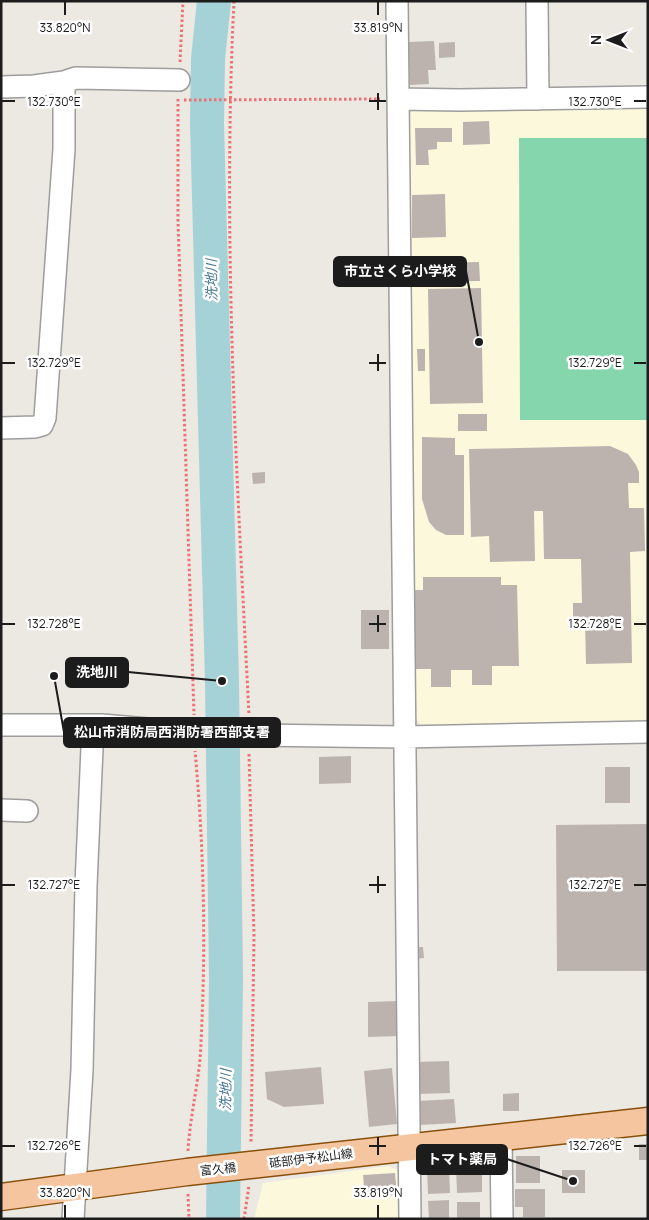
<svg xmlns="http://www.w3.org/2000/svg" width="649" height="1220" viewBox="0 0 649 1220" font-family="Manrope,'Noto Sans JP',sans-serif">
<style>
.education{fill:#fcf8db}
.pitch{fill:#85d6ad}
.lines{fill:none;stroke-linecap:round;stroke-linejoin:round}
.river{stroke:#a5d2d7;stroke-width:34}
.building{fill:#bcb3af}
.minor-casing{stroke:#9d9d9d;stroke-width:24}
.major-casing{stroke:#88500b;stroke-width:29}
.path{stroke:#ef7173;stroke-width:3;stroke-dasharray:2.5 2.5;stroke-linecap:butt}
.minor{stroke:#fff;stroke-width:21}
.major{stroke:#f4c59f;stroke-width:26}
.ticks{fill:none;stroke:#1c1c1c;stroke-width:2}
.labels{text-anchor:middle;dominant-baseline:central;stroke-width:5;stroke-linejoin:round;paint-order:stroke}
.street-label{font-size:12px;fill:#1c1c1c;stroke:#fff}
.water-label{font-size:14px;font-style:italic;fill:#4a7894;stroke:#fff}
.ticks-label{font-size:12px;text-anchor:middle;fill:#1c1c1c;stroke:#fff;stroke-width:5;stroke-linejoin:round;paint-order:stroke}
.leader{fill:none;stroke:#1c1c1c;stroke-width:2}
.callout-dot{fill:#1c1c1c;stroke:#fff;stroke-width:2}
.callout{fill:#1c1c1c;stroke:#1c1c1c;stroke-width:2}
.callout-label{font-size:14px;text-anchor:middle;font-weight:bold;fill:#fff}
</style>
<rect width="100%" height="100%" fill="#ece8e2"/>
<!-- education -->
<path class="education" d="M648 106V724L421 726 413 714 406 119 412 111Z
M388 1166 401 1171 402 1219H254L263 1183Z"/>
<!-- pitch -->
<path class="pitch" d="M519 138H648V420H520Z"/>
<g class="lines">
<!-- river -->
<path class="river" d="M214 1 208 59 207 123 222 681 226 978 223 1219"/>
</g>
<!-- building -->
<path class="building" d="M434 41 436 70H428L429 84 410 85 408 42Z
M455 42V57L439 58V43Z
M489 121 490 144 463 145V122Z
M415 128H452V142H437V149L428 150 429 165H416Z
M445 194 446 237 412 238V195Z
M479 262 480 281 428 282V263Z
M481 288 483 403 430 404 428 289Z
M417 349H425V371H418Z
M458 414H487V431H458Z
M422 437 455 438V455H464V535H446L436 530 429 522 422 499Z
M610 446 628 454 636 465 639 472V483H628L629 508H644L645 551 630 552 632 663 586 664 585 621 573 622V603H582L581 559H544L543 511H534L535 561 490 562 489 536 471 537 469 449Z
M265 472V483L253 484 252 473Z
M423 577H501V585H517L519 666H492V685H472V670H451V687H431V669H412L411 590H423Z
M361 610H389V649H361Z
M351 756V783L319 784V757Z
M605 767H630V803H605Z
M648 824V971H557L556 825Z
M414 947H423L424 958 415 959Z
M398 1001 399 1036 368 1037V1002Z
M449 1061 450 1093 417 1094 416 1062Z
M321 1067 324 1104 284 1107 267 1099 265 1072Z
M392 1068 397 1124 369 1127 364 1071Z
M519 1093V1111H503V1094Z
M454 1099 456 1123 420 1125 418 1101Z
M639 1144H648V1160H639Z
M516 1156H540V1183H516Z
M456 1166H482V1192L457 1193Z
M449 1168 450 1193 428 1194 427 1169Z
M562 1170H585V1193H562Z
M395 1173 397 1195 365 1198 363 1175Z
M515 1189H545V1217H523V1207H515Z
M449 1200V1219H429L428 1201Z
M457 1202H480V1219H457Z"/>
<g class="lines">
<!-- minor casing -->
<g class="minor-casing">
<path id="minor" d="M397 1 410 1219
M537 1 538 99
M64 82 76 78 179 80
M1 87 34 86 64 82V149L45 418 42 425 35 427 1 428
M398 99 459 100 648 97
M1 725H102L194 733 245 735 404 737 648 732
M1 810 27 811
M501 1137 502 1219
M73 1219 82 1070 86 885 93 725"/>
</g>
<!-- major casing -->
<g class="major-casing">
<path id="major" d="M1 1197 187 1172 648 1121"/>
</g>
<!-- path -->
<path class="path" d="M234 1C222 239 237 478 249 715
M180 62 183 1
M178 99V221L194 715
M184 100 380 99
M249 754 254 935 251 1143
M188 1151C190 1114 200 1079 201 1042 206 945 204 848 195 751
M188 1194 189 1219
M244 1219 249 1186"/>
<!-- minor -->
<use href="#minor" class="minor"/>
<!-- major -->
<use href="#major" class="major"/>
</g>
<!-- ticks -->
<path class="ticks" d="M65 2V15M378 2V15M378 93V110M2 101H15M369 101H386M634 101H646M378 354V371M2 363H15M369 363H386M634 363H646M378 615V632M2 624H15M369 624H386M634 624H646M378 876V893M2 885H15M369 885H386M634 885H646M378 1137V1155M2 1146H15M369 1146H386M634 1146H646M65 1205V1218M378 1205V1218"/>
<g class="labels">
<!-- street labels -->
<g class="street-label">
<text transform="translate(311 1158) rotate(-7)">砥部伊予松山線</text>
<text transform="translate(218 1169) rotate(-6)">富久橋</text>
</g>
<!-- water labels -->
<g class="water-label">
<text transform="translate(211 280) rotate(-91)">洗地川</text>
<text transform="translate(225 1090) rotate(-89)">洗地川</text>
</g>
</g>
<g class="ticks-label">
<text x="65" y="32">33.820°N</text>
<text x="378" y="32">33.819°N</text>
<text x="595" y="106">132.730°E</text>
<text x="54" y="106">132.730°E</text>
<text x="595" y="367">132.729°E</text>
<text x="54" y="367">132.729°E</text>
<text x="595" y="628">132.728°E</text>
<text x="54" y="628">132.728°E</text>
<text x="54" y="889">132.727°E</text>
<text x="595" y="889">132.727°E</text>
<text x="54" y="1150">132.726°E</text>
<text x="595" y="1150">132.726°E</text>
<text x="65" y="1197">33.820°N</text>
<text x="378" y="1197">33.819°N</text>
</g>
<!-- callouts -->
<path class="leader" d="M479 342L466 271M222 681L128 672M54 676L64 732M573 1181L507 1159"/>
<g class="callout-dot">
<circle cx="479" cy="342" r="5"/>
<circle cx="222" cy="681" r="5"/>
<circle cx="54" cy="676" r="5"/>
<circle cx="573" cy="1181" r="5"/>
</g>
<g class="callout">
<rect x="334" y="257" width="132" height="29" rx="5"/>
<rect x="66" y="658" width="62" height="29" rx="5"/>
<rect x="64" y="718" width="216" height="29" rx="5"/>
<rect x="417" y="1145" width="90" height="29" rx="5"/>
</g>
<g class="callout-label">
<text x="400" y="276">市立さくら小学校</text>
<text x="97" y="677">洗地川</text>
<text x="172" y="737">松山市消防局西消防署西部支署</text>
<text x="462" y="1164">トマト薬局</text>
</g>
<!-- border -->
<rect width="649" height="1220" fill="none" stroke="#1c1c1c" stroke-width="5"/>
<!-- north arrow -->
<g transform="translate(609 40) rotate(270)" stroke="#ffffff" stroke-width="4" paint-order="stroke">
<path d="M0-4L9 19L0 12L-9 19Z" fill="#1c1c1c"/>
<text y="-8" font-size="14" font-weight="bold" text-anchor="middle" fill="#1c1c1c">N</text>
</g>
</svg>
